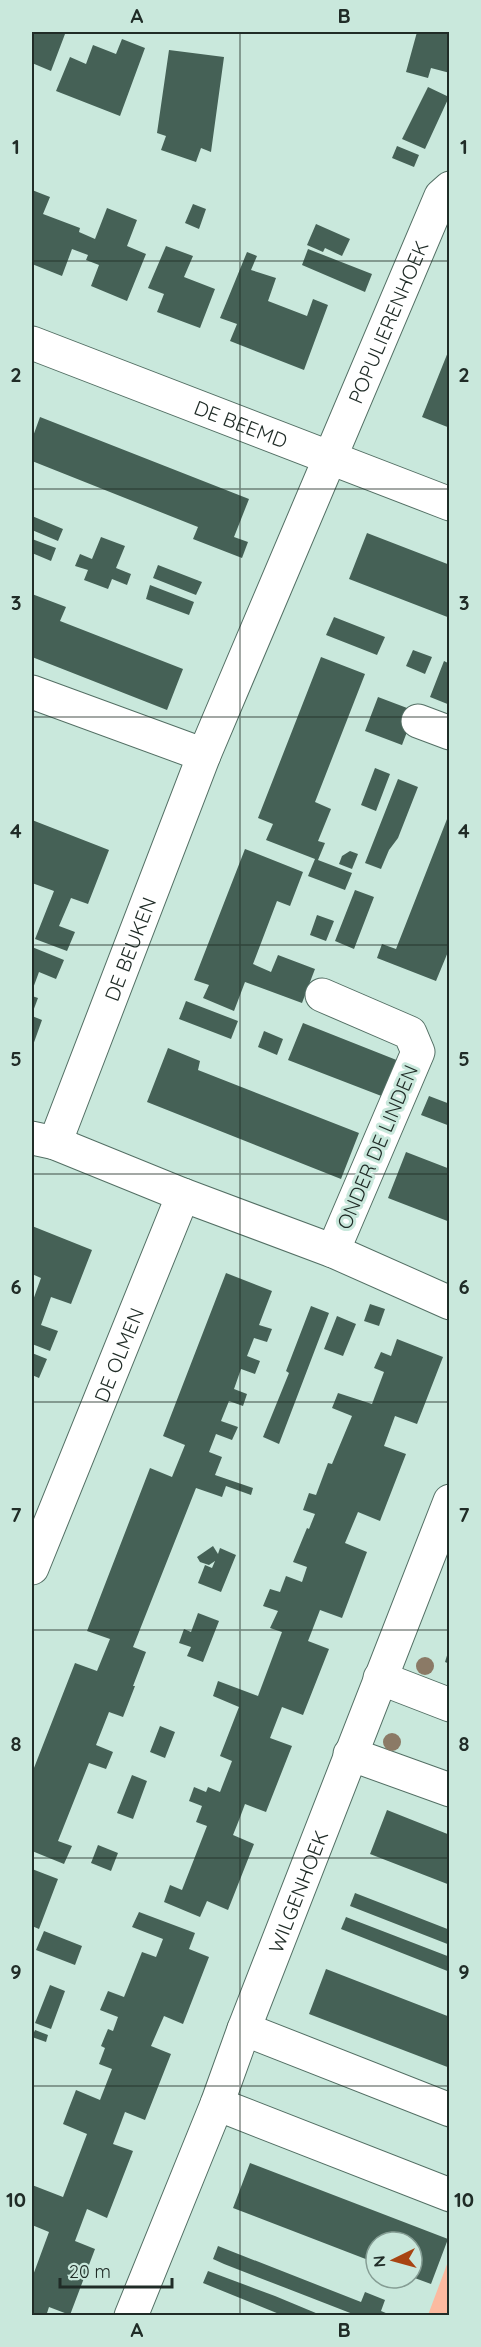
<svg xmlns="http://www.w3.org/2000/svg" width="481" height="2347" viewBox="0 0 481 2347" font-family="Quicksand,sans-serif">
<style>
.green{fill:#fcbaa0}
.building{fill:#456156}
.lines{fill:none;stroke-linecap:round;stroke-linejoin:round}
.street-casing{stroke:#536f64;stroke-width:35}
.street{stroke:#fff;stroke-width:33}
.tree{fill:#8b7a66}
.grid{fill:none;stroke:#202c27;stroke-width:1.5;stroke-opacity:0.55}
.labels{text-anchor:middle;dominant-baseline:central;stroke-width:6;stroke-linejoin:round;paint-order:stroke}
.street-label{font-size:20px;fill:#202c27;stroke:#c9e8dc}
.neatline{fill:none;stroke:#202c27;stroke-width:2}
.grid-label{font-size:20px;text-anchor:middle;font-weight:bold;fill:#202c27}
</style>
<rect width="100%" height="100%" fill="#c9e8dc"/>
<!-- green -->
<path class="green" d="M449 2259V2315H428Z"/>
<!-- building -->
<path class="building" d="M32 32H59L65 34 51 71 32 63Z
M417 32H450V73L431 68 428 78 406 72Z
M122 39 145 48 120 116 56 91 70 57 86 64 93 45 116 54Z
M169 50 224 57 211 152 201 148 196 162 161 150 166 136 157 133Z
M428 87 449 97 425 149 402 139Z
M397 146 419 155 414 167 392 158Z
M32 190 50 197 43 214 80 228 79 232 95 239 107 208 137 220 127 246 146 254 127 301 91 286 99 265 86 260 88 255 72 249 62 276 32 264Z
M193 204 206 209 199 229 185 223Z
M316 224 350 239 342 256 325 248 323 252 307 245Z
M166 246 193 256 184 277 215 289 200 328 157 312 164 294 148 288Z
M308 249 372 274 365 292 302 265Z
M247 252 257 256 251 270 276 278 268 301 307 316 313 299 328 305 304 370 230 341 237 324 220 318Z
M450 347V428L422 417Z
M40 417 249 499 234 537 248 542 242 558 193 539 198 527 32 461V439Z
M32 516 63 529 58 541 32 530Z
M367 533 450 565V618L349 579Z
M101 537 125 546 116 568 131 574 127 585 112 579 108 589 84 580 88 570 75 566 80 554 92 559Z
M32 539 56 548 51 561 32 553Z
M158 565 202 582 196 595 153 578Z
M150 585 194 602 189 615 146 599Z
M32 594 66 607 60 621 183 669 167 710 32 657Z
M334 617 385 637 377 655 326 635Z
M413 650 432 657 425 674 406 666Z
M321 657 365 674 315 802 331 809 318 841 325 843 318 860 352 873 345 890 308 876 315 859 266 840 273 824 258 818Z
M444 661 450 664V705L430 697Z
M378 697 415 711 402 745 365 731Z
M375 768 390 774 376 811 361 805Z
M398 779 418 787 398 838 389 850 381 869 365 863Z
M449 814 450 947 436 981 377 958 382 944 396 949Z
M32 820 109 850 88 904 71 898 59 926 75 932 67 951 35 939 54 891 32 883Z
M245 849 303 872 290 906 277 901 253 964 271 972 278 955 315 969 302 1003 245 982 234 1011 203 998 209 985 194 980Z
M350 851 358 854 352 869 339 864 342 856Z
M355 890 374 897 354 949 335 941Z
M317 915 334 921 326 941 310 935Z
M32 947 64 960 56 979 39 972 32 991Z
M32 996 38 998 32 1014Z
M186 1001 238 1021 231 1039 179 1019Z
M32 1016 42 1020 32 1048Z
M303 1023 399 1061 384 1097 288 1060Z
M264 1031 283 1039 277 1055 258 1047Z
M168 1048 200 1061 198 1070 359 1133 341 1179 147 1102Z
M429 1096 450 1104V1126L421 1115Z
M406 1152 450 1169V1222L388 1198Z
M32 1226 92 1250 71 1304 51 1297 41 1325 58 1331 50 1351 32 1344V1303L41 1278 32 1274Z
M226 1273 272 1291 259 1325 272 1329 267 1342 254 1338 247 1356 260 1361 255 1374 241 1369 234 1389 247 1394 243 1406 229 1401 221 1421 238 1427 232 1440 216 1434 209 1452 222 1457 215 1475 253 1488 251 1495 226 1486 222 1497 196 1488 133 1647 146 1652 133 1686H135L123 1717 109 1712 96 1745 113 1752 106 1769 89 1763 58 1841 72 1846 64 1864 32 1851V1773L75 1663 97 1671 110 1639 87 1631 150 1468 172 1477 185 1445 163 1436Z
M370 1304 385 1309 379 1326 364 1321Z
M311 1306 329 1313 279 1444 263 1437 289 1373 286 1371Z
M337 1316 356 1324 343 1356 324 1349Z
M397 1339 443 1357 417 1424 395 1416 384 1446 406 1454 380 1521 358 1512 345 1543 367 1552 342 1618 320 1610 308 1641 329 1649 303 1715 282 1707 270 1738 292 1746 266 1812 245 1804 239 1820 233 1835 254 1844 228 1910 207 1901 200 1917 164 1902 170 1885 182 1890 207 1826 196 1822 202 1806 189 1801 194 1787 206 1792 208 1787 220 1792 232 1761 220 1756 239 1707 213 1696 218 1681 258 1696 282 1632 270 1628 278 1611 263 1606 270 1589 280 1592 286 1576 302 1582 307 1567 293 1562 307 1528 309 1529 315 1514 303 1510 309 1493 316 1495 328 1463 332 1464 352 1416 332 1408 338 1393 372 1404 384 1372 374 1368 381 1352 391 1356Z
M32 1353 47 1359 39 1378 32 1375Z
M213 1546 218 1554 220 1548 236 1555 221 1592 198 1583 205 1565 212 1568 215 1561 209 1565 200 1562 197 1557Z
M198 1613 219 1621 203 1662 187 1656 191 1647 179 1643 184 1629 191 1632Z
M449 1649H450V1664L445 1662Z
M160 1726 175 1732 165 1758 150 1752Z
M132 1775 147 1781 133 1819 117 1813Z
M387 1810 450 1835V1885L370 1854Z
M98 1845 118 1853 111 1871 91 1863Z
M32 1869 58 1879 39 1929 32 1926Z
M355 1893 450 1930V1945L350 1906Z
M139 1912 195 1933 189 1949 209 1957 183 2024 164 2016 151 2046 171 2054 145 2120 125 2112 113 2144 133 2151 107 2218 87 2209 75 2241 95 2249 70 2315 49 2307 46 2316H32V2278L49 2232 32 2225V2185L63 2197 87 2134 63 2124 69 2108 76 2090 100 2100 112 2069 99 2064 105 2048 101 2046 108 2029 113 2031 118 2017 100 2010 108 1991 124 1997 142 1952 156 1957 163 1939 132 1927Z
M346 1917 450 1957V1972L341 1929Z
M44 1931 82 1946 75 1965 36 1950Z
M326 1969 450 2017V2068L309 2014Z
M50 1985 65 1991 51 2029 35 2023Z
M35 2030 48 2035 46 2042 32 2037Z
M250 2163 448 2239 431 2284 412 2277V2242H376V2263L233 2208Z
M218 2246 361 2302 365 2292 385 2300 381 2311 393 2316H358L224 2264 213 2259Z
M208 2271 275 2296 323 2316H284L203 2283Z"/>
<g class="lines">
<!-- street casing -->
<g class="street-casing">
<g id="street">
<path id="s1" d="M32 343 450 504"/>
<path d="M32 692 204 755"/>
<path d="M418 721 450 733"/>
<path d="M322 995 410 1033 418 1052 333 1251"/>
<path d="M32 1138 55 1143 183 1195 333 1251 450 1303"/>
<path id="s2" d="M55 1143 204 755 441 196 450 188"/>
<path id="s3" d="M32 1568 183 1195"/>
<path d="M380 1678 450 1705"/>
<path d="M350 1754 450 1790"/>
<path d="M244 2029 450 2110"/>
<path d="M217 2104 450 2195"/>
<path id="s4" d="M131 2316 217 2104 244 2029 450 1501"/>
</g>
</g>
<!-- street -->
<use href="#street" class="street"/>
</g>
<!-- trees -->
<g class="tree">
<circle cx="425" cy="1666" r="9"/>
<circle cx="392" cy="1742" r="9"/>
</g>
<!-- grid -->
<path class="grid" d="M240 32V2316M32 261H450M32 489H450M32 717H450M32 945H450M32 1174H450M32 1402H450M32 1630H450M32 1858H450M32 2086H450"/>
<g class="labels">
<!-- street labels -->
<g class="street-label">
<text stroke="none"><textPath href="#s2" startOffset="886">POPULIERENHOEK</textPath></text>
<text stroke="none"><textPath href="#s1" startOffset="224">DE BEEMD</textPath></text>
<text stroke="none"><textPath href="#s2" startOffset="208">DE BEUKEN</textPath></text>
<text transform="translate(377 1147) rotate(-67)">ONDER DE LINDEN</text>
<text stroke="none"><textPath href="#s3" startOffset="230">DE OLMEN</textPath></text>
<text stroke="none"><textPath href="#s4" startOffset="456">WILGENHOEK</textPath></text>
</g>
</g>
<!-- border -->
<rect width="481" height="2347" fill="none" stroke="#c9e8dc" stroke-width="66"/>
<!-- north arrow -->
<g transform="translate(394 2260) rotate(265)"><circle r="28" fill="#c9e8dc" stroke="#859d94" stroke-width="1.5"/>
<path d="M0-4.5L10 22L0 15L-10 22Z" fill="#a84412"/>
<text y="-9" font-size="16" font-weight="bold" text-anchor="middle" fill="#202c27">N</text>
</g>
<!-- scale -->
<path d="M60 2278v9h112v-9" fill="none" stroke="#202c27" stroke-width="3"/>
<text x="69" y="2278" font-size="18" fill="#202c27" stroke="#c9e8dc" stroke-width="4.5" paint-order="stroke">20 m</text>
<rect x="33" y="33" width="415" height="2281" class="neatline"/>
<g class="grid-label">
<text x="137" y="23">A</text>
<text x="344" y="23">B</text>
<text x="16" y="154">1</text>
<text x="464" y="154">1</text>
<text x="16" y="382">2</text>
<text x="464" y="382">2</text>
<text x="16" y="610">3</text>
<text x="464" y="610">3</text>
<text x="16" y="838">4</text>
<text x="464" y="838">4</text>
<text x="16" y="1066">5</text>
<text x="464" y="1066">5</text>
<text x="16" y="1294">6</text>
<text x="464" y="1294">6</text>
<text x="16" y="1522">7</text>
<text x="464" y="1522">7</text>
<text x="16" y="1751">8</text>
<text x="464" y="1751">8</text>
<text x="16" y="1979">9</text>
<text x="464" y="1979">9</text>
<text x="16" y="2207">10</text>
<text x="464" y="2207">10</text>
<text x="137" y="2337">A</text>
<text x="344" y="2337">B</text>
</g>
</svg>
